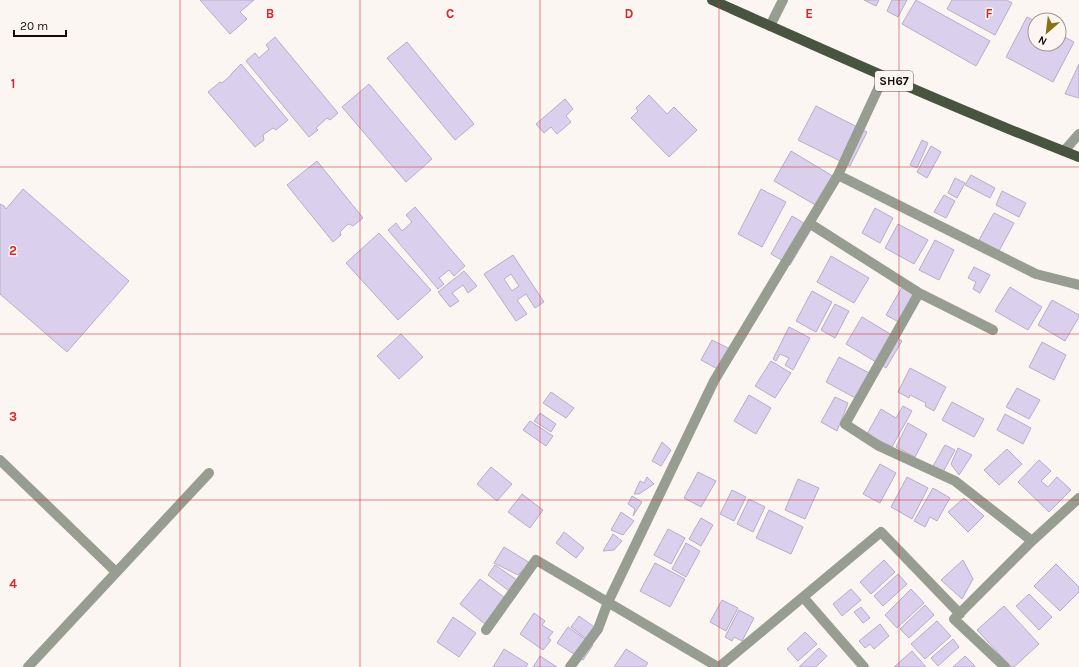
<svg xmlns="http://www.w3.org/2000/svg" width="1079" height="667" viewBox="0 0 1079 667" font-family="Karla,sans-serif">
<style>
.building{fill:#dad0ed;stroke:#b7adc9;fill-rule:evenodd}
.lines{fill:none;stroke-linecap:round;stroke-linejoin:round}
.street{stroke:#979d91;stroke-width:10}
.primary{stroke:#495440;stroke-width:10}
.grid{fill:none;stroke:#d62828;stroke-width:1;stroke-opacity:0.55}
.labels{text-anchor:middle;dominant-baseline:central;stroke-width:3;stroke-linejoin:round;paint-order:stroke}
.shield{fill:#fcf6f2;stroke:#5a524d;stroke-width:1}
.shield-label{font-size:12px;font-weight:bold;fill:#150c06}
.grid-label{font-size:13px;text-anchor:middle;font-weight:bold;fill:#d62828;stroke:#fcf6f2;stroke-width:3;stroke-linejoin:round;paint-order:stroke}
</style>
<rect width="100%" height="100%" fill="#fcf6f2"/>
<!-- building -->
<path class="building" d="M200 0H254L240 12 247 19 230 34Z
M864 0H879L876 6Z
M892 0H907L898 17 887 11Z
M916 0 990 41 976 66 902 24Z
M952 0H1007L1012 3 995 35 947 9Z
M1027 17 1035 21V44H1059V34L1074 42 1053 82 1006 57Z
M275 37 338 113 330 120 327 118 316 128 318 130 309 137 246 61 255 53 259 58 269 49 266 45Z
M407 42 474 124 455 140 387 58Z
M241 64 288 120 276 130 273 128 263 135 264 140 255 147 208 92 220 82 222 83 230 76 232 73Z
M1079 64V98L1065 94Z
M369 84 432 159 406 182 342 107Z
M649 95 667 114 674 107 697 130 669 157 631 118 638 111 636 108Z
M565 99 573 109 566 116 571 122 557 134 551 127 544 133 536 124Z
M816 106 867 132 850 166 798 140Z
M922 140 928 143 917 168 910 165Z
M931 146 941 152 927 178 917 172Z
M791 151 836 178 819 207 774 181Z
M317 161 363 218 353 226 349 224 347 225 340 232 341 235 333 242 287 185Z
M971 175 995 188 990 198 965 185Z
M955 178 965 183 957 198 948 193Z
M23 189 129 281 67 352 0 294V204L4 206 6 209Z
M761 189 786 202 762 247 738 234Z
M1002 191 1026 203 1019 217 996 205Z
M944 195 955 201 946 218 934 212Z
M415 207 465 266 454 276 449 270 439 278 444 284 438 289 388 230 396 223 402 231 412 222 406 215Z
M875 208 893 218 880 243 862 233Z
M994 213 1014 223 999 251 979 240Z
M792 216 812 228 790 265 771 254Z
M898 224 928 240 914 264 885 248Z
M379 233 431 290 398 320 346 263Z
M935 240 954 250 939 280 919 270Z
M513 255 544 302 535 308 526 294 517 300 527 314 516 321 484 274ZM511 274 519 286 512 291 504 279Z
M831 256 869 278 854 303 817 282Z
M974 267 990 275 980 293 973 289 976 282 968 278Z
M464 271 477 286 468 293 463 285 452 293 459 301 450 307 438 292Z
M902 287 920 297 904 325 886 315Z
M1010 287 1042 307 1028 330 995 311Z
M812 291 832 302 816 332 796 321Z
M1052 300 1079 315V317L1065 341 1038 325Z
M835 304 849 311 835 338 821 330Z
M862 317 902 341 886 368 846 344Z
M789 327 810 338 793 370 785 365 789 358 780 354 776 361 773 359Z
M401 334 423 357 399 379 377 356Z
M712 340 732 350 721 371 701 360Z
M1042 342 1066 355 1054 380 1029 367Z
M839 357 873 375 859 400 826 382Z
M771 361 791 373 775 398 755 386Z
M910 368 946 387 934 411 925 406 926 403 910 395 909 398 898 392Z
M1017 388 1040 400 1029 419 1006 407Z
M551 392 574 408 566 418 543 403Z
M749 395 771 408 756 434 734 421Z
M835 397 848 403 837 431 821 422Z
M952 402 984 419 974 437 942 420Z
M903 406 912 411 892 447 867 434 881 409 896 418Z
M540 413 556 424 551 432 534 421Z
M1005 414 1031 428 1023 444 997 430Z
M530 421 553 436 546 446 523 430Z
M908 423 927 434 915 457 896 447Z
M662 442 671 450 661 466 652 461Z
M945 445 955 450 943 472 933 466Z
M958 448 972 455 959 475 951 464Z
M1007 449 1022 464 999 485 984 470Z
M1039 460 1051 471 1041 481 1048 487 1057 477 1071 490 1049 512 1018 482Z
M880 464 896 473 880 503 863 494Z
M491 467 512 484 497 501 477 484Z
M698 472 716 481 701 507 684 498Z
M647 477 654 484 639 494H634L640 481 644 483Z
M907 477 928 488 912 519 891 507Z
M798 479 819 488 805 519 785 510Z
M933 488 950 498 937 521 930 517 925 527 914 521Z
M732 490 746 497 734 521 720 514Z
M522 494 543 510 530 528 508 512Z
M632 496 642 502 633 516 635 509 628 504Z
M964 498 984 516 968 532 948 512Z
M749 499 765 507 753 532 737 524Z
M769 510 803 527 791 554 756 538Z
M621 512 634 521 623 535 611 530Z
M701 518 713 525 701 546 689 539Z
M668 529 685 538 671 564 654 555Z
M564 532 584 548 576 558 556 543Z
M613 534 622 541 614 550 603 551Z
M686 543 700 551 686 577 672 569Z
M504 547 530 563 518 575 494 563Z
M884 560 895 572 871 594 860 582Z
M963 560 973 579 962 599 941 580Z
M655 563 685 579 670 607 640 591Z
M1056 564 1079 587V592L1060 611 1034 586Z
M495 565 517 580 509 591 488 575Z
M898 574 907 584 883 606 874 596Z
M480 579 505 598 485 624 460 604Z
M851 589 861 600 842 616 833 604Z
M911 589 924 603 897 628 885 615Z
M1029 594 1052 617 1039 630 1016 606Z
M722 600 738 608 726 631 710 622Z
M925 605 934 615 909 638 900 629Z
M1004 606 1039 644 1014 667H1011L977 630Z
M861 607 870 618 863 623 854 612Z
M739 610 754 618 742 641 734 637 732 641 725 637Z
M534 613 545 621 542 625 553 632 548 638 551 640 543 650 520 634Z
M579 616 597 629 589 641 571 627Z
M453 617 476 633 459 657 437 642Z
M937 621 951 636 925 659 911 644Z
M880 624 889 636 874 649 870 644 865 648 859 641Z
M568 627 593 645 583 660 557 643Z
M805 632 817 644 798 661 787 649Z
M953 639 959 647 938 666 931 658Z
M819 648 827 656 816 667H799Z
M504 649 528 664 526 667H493Z
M626 649 648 663 645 667H614Z
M912 651 926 667H894Z
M540 656 557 667H533Z
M965 656 975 666 974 667H953Z"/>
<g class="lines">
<!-- street -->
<path class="street" d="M770 26 783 0
M1064 151 1079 134
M838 175 1036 274 1079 285
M809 223 919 293 993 330
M919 293 845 424 879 446 955 481 1032 541
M0 460 116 572
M803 597 864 667
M486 630 536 560 718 667
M28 667 209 473
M570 667 598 629 608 602 714 381 838 175 884 76
M719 667 881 532 960 614
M1005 667 954 619 1032 541 1079 498"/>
<!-- primary -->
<path class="primary" d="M712 0C833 54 955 109 1079 157"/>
</g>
<!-- grid -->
<path class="grid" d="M180 0V667M360 0V667M540 0V667M719 0V667M899 0V667M0 167H1079M0 334H1079M0 500H1079"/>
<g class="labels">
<!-- shield labels -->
<rect class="shield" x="875" y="71" width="38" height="20" rx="3"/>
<g class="shield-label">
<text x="894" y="81">SH67</text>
</g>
</g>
<g class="grid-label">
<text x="270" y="18">B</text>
<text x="450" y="18">C</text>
<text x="629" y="18">D</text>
<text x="809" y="18">E</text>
<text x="989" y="18">F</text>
<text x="13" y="88">1</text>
<text x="13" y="255">2</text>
<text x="13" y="421">3</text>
<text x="13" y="588">4</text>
</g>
<!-- north arrow -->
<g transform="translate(1047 32) rotate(208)"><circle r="19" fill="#fcf6f2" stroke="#a09894"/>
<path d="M0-3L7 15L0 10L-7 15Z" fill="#877315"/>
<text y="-6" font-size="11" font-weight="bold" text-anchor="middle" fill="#150c06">N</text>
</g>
<!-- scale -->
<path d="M14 30v6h52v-6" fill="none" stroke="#150c06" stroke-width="2"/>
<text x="20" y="30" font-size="12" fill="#150c06" stroke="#fcf6f2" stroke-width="3" paint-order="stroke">20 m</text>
</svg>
